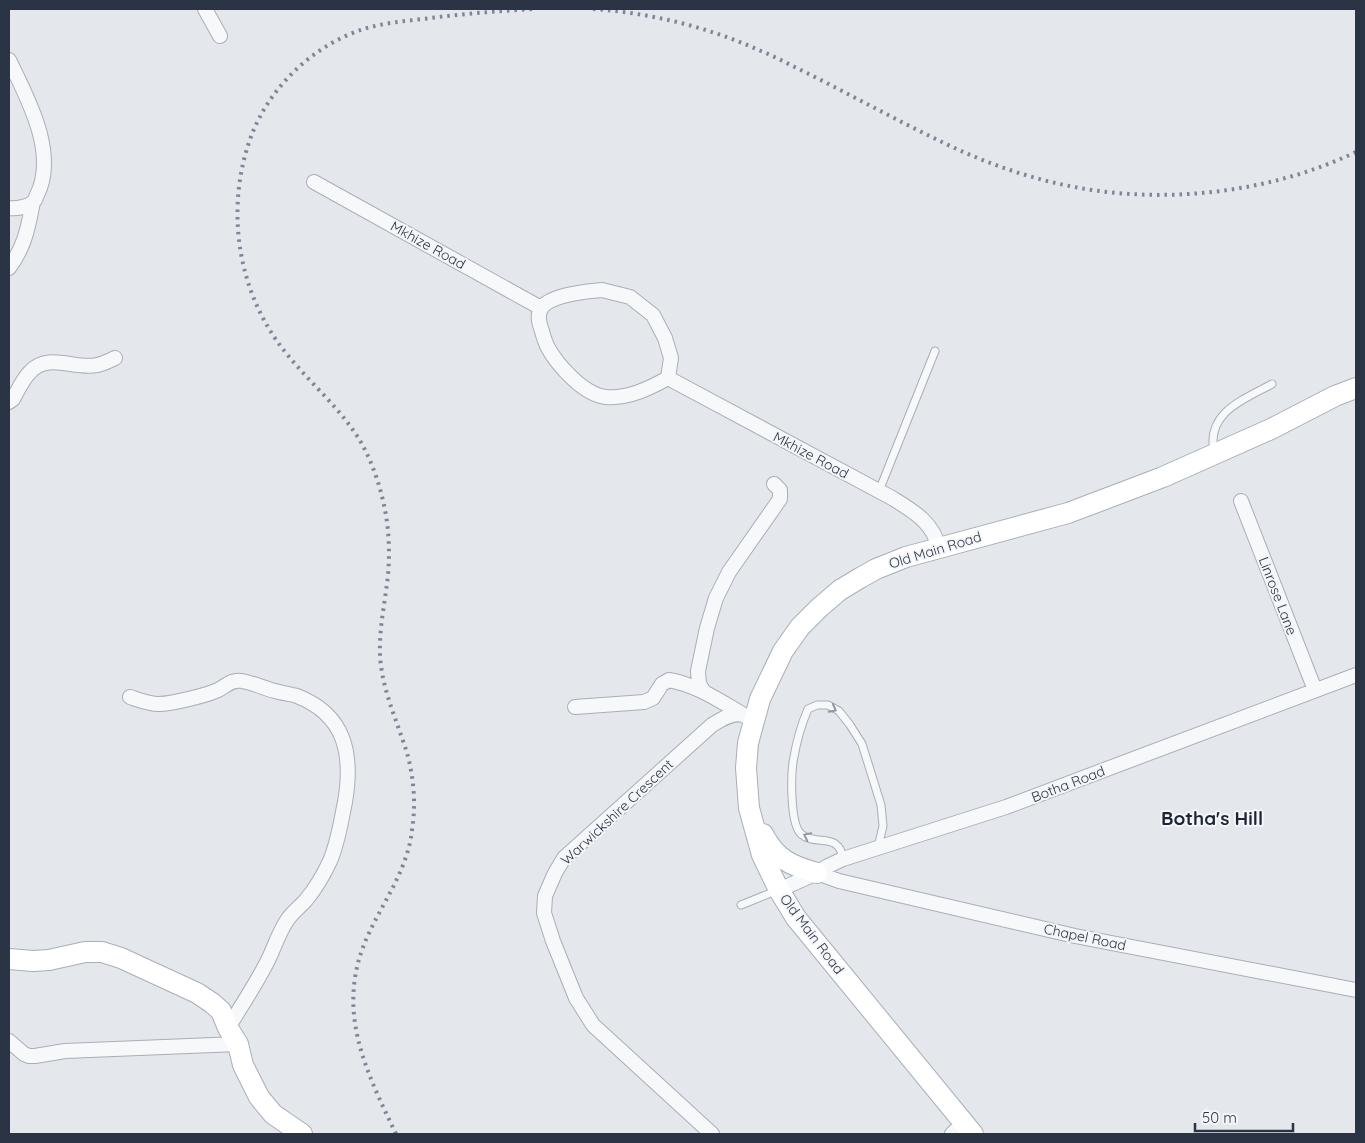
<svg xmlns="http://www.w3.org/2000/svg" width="1365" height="1143" viewBox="0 0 1365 1143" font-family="Quicksand,sans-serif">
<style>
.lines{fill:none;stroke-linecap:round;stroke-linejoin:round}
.lane-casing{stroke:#a9aeb7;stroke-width:9}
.street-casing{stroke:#a9aeb7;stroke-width:16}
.secondary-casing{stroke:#a9aeb7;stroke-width:22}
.lane{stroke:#f7f8fa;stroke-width:7}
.street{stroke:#f7f8fa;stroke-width:14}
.secondary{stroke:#fff;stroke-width:20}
.rail{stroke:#7d8696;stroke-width:4;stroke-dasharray:2.5 5;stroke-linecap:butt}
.oneway{stroke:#9196a0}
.labels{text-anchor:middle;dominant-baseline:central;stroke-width:4;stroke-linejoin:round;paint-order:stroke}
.street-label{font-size:14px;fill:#2b3445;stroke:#f4f6f9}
.district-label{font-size:19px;font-weight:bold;fill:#1d2536;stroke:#f4f6f9}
</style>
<rect width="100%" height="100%" fill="#e4e7ec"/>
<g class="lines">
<!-- lane casing -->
<g class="lane-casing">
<path id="lane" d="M1214 451C1206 412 1245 399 1272 384
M879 491 935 351
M843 859C839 831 816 847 801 834 790 824 791 776 793 762 796 744 801 725 808 709L817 705H828L839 711 850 725 862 744 881 805 883 826 878 847
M741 905 778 890"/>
</g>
<!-- street casing -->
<g class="street-casing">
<path id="street" d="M205 9 220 36
M9 60C27 97 58 153 37 195 36 197 36 199 34 201 29 207 16 209 9 208
M314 182 541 308
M9 268C25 246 28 228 33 202
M602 290 630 297 653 315 665 338 671 358 668 378C650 388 628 399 606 397 584 395 557 365 547 346 545 341 543 336 542 331 539 323 536 313 543 306 553 295 587 291 602 290Z
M668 378 892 498C913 511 933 522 939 548
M9 402 13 399C18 390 23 379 30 372 48 352 75 370 97 365 103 364 109 361 115 358
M1241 501 1315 690
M704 692 699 684 698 671 707 628 716 598 729 572 780 499V490L774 484
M130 697C139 700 149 704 159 704 171 704 208 695 218 690 226 686 232 679 242 681 253 683 264 688 275 691 282 693 290 694 297 696 346 715 353 755 345 802 341 821 338 843 330 861 324 874 315 889 306 900 300 907 291 913 286 922 277 936 273 952 265 966 254 987 240 1008 228 1028
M575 707 644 702 653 698 662 684 669 680C697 685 720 701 744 715
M817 873 839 881 1075 936 1356 990
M779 890 817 873 828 866 843 859 1006 807 1356 675
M9 1041 24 1054 29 1056H35L65 1051 238 1044
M712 1134 593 1025 576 998 553 941 544 913 545 896 555 873 564 858 712 725C720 720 732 712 743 715 746 716 750 720 753 721
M952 1134 964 1123"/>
</g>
<!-- secondary casing -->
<g class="secondary-casing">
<path id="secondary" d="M763 834C776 859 791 866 817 873
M9 959 33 961 49 960 85 952H102L121 958 197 993 212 1003 221 1011 228 1028 238 1044 243 1065 259 1097 273 1114 302 1134
M973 1134 796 918 779 890 762 855 749 808 746 768 748 743 760 699 783 651 800 627 819 608 840 590 860 578 876 569 906 557 1068 513 1163 477 1271 429 1335 396 1356 388"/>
</g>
<!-- lane -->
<use href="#lane" class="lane"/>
<!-- street -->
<use href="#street" class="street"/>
<!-- secondary -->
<use href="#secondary" class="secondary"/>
<!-- rail -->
<path class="rail" d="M593 9C651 13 708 27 761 51 776 57 790 65 805 72 851 95 896 120 942 142 989 165 1039 182 1092 190 1180 203 1276 190 1356 152
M396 1134C364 1067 334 1007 369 933 385 899 408 868 412 830 416 805 414 778 407 753 398 724 385 696 381 666 377 635 385 605 388 575 390 552 389 528 384 505 379 482 371 459 359 439 339 407 310 383 286 353 237 293 224 207 252 134 271 85 316 43 367 28 385 23 404 21 423 19 460 14 497 11 535 9"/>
</g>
<!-- one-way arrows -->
<defs><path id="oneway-chevron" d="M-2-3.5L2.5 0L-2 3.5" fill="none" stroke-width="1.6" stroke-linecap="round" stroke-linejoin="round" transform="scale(1.25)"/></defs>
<g class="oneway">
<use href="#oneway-chevron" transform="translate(833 709) rotate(28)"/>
<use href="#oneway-chevron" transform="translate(807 836) rotate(-154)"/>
</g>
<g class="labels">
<!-- street labels -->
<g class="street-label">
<text transform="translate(428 245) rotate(29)">Mkhize Road</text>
<text transform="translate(811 455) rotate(28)">Mkhize Road</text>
<text transform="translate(935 550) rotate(-17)">Old Main Road</text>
<text transform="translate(1278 596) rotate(69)">Linrose Lane</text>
<text transform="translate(1068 784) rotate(-21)">Botha Road</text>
<text transform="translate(617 812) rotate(-43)">Warwickshire Crescent</text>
<text transform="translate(812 934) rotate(53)">Old Main Road</text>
<text transform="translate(1085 937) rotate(12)">Chapel Road</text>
</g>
<!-- district labels -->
<g class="district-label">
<text x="1212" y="818">Botha's Hill</text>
</g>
</g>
<!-- border -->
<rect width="1365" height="1143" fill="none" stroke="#2b3445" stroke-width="20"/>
<!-- scale -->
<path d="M1195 1123v8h98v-8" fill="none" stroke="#2b3445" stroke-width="2.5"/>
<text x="1202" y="1123" font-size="15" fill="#2b3445" stroke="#f4f6f9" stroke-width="4" paint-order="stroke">50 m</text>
</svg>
